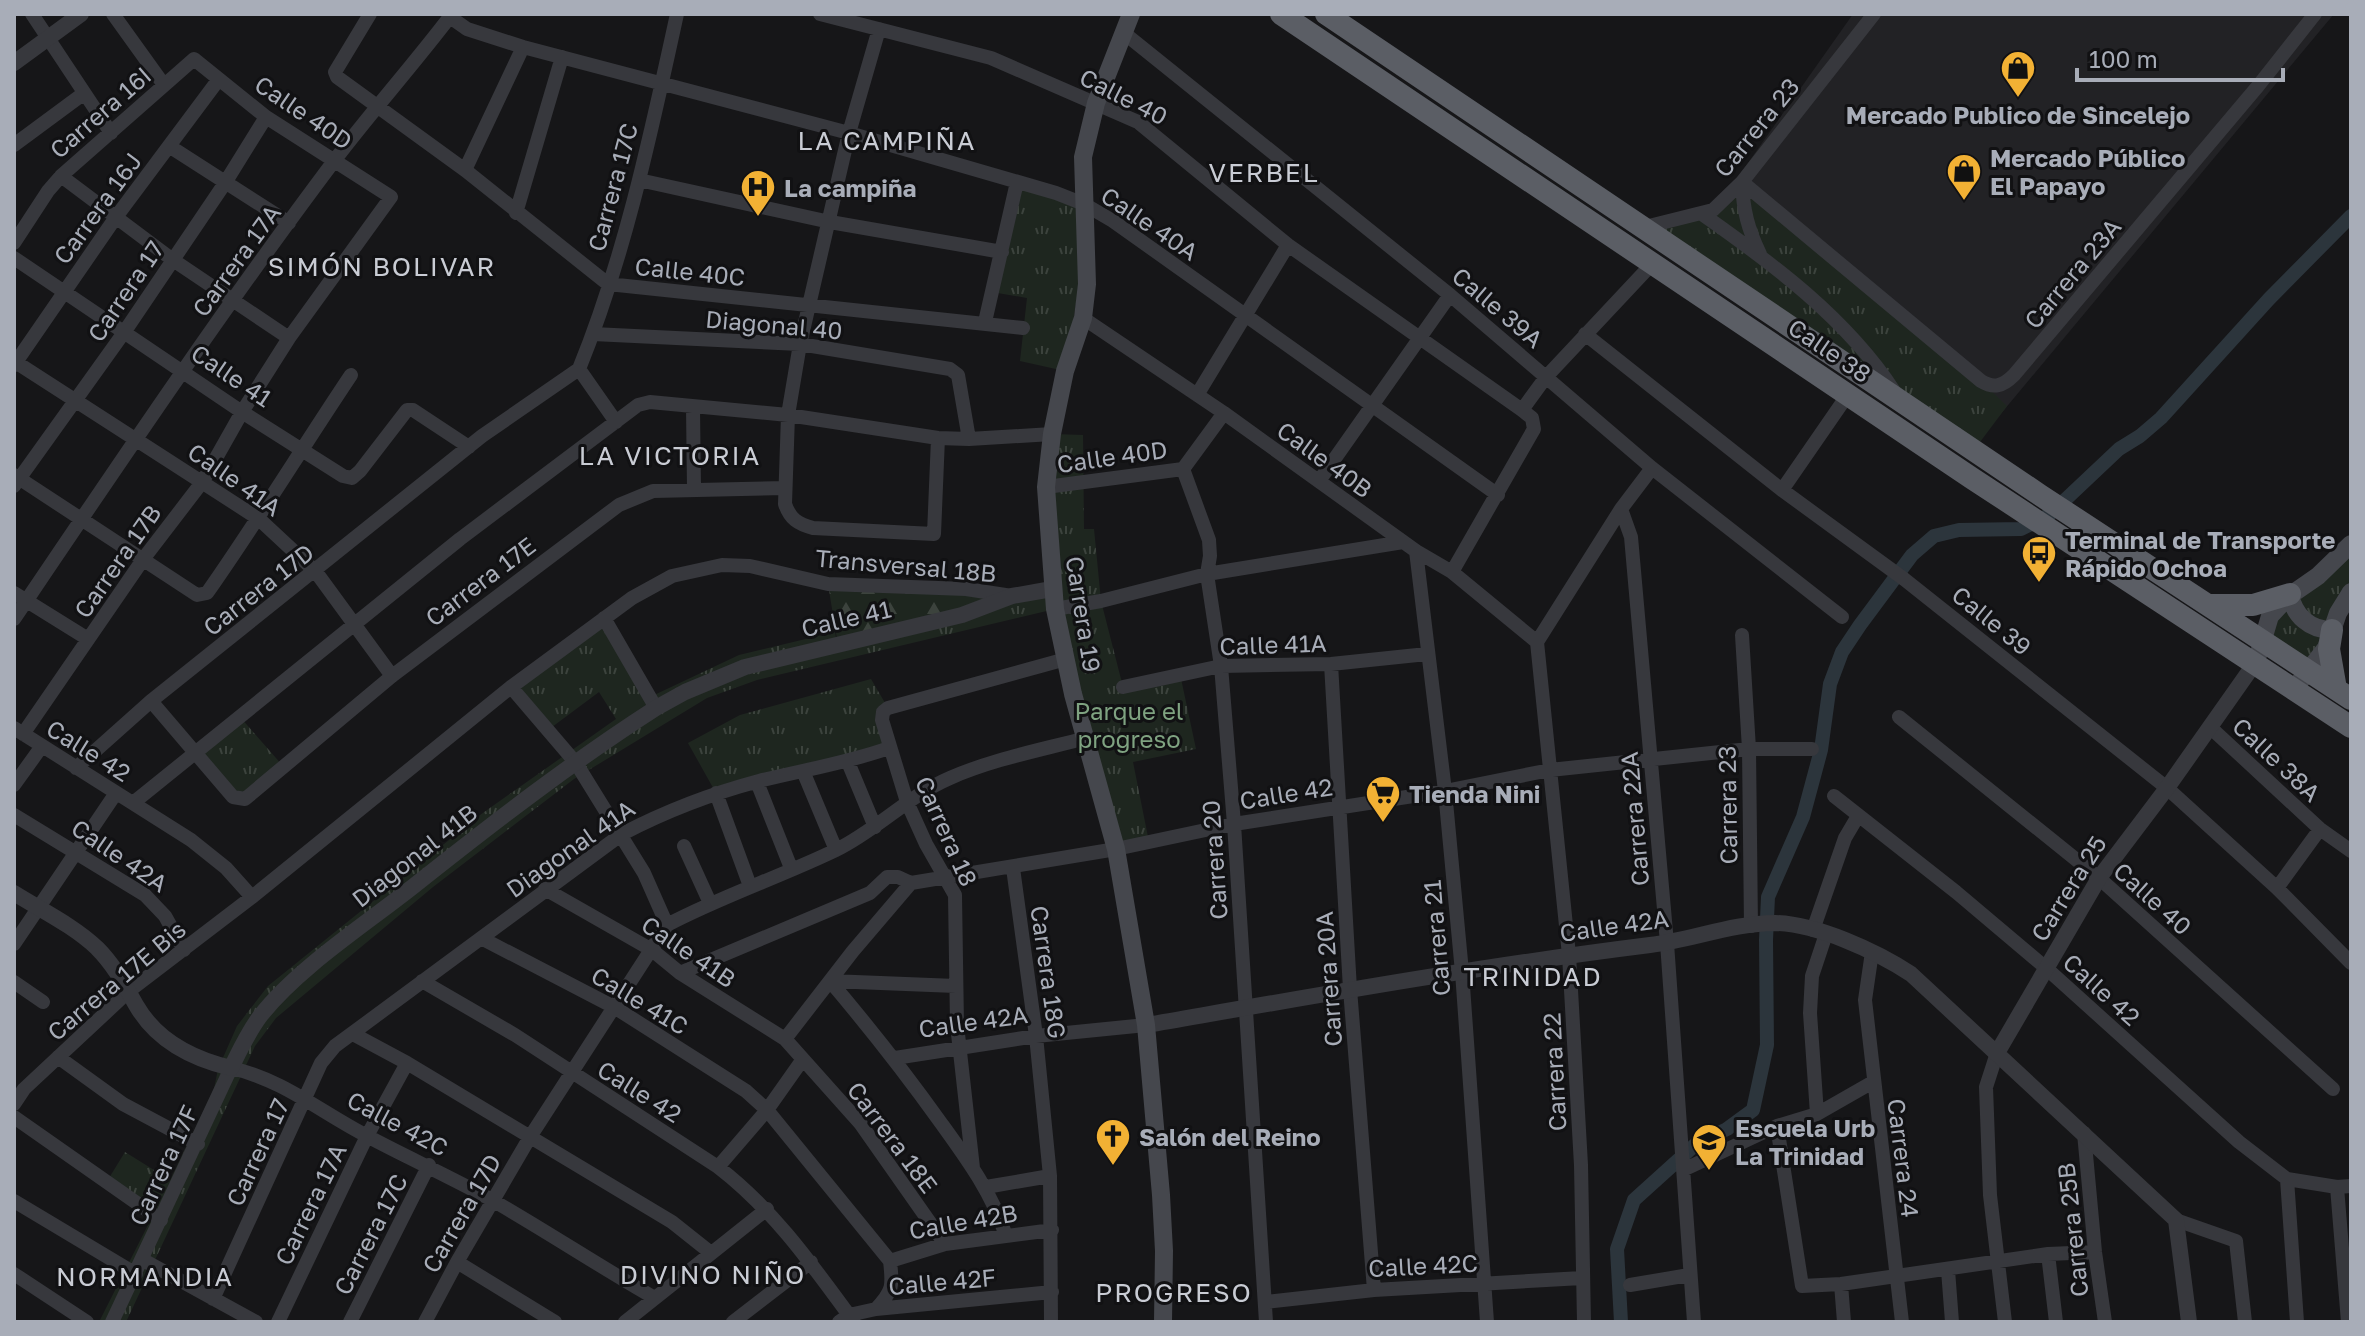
<svg xmlns="http://www.w3.org/2000/svg" width="2365" height="1336" viewBox="0 0 2365 1336" font-family="'Golos Text',sans-serif">
<style>
.built{fill:#222225}
.grass{fill:url(#grass-tufts)}
.forest{fill:url(#forest-firs)}
.lines{fill:none;stroke-linecap:round;stroke-linejoin:round}
.canal{stroke:#2c353c;stroke-width:14}
.minor{stroke:#37383d;stroke-width:14}
.tertiary{stroke:#37383d;stroke-width:16}
.secondary{stroke:#45474d;stroke-width:18}
.trunk{stroke:#5b5e65;stroke-width:22}
.labels{text-anchor:middle;dominant-baseline:central;stroke-width:6;stroke-linejoin:round;paint-order:stroke}
.street-label{font-size:24px;fill:#a8adb8;stroke:#111113}
.poi-label{font-size:24px;font-weight:bold;fill:#a8adb8;stroke:#111113;text-anchor:start}
.park-label{font-size:24px;fill:#7fa381;stroke:#111113}
.neighbourhood-label{font-size:26px;letter-spacing:2px;fill:#c9ccd4;stroke:#111113}
</style>
<defs>
<pattern id="grass-tufts" width="24" height="20" patternUnits="userSpaceOnUse" patternTransform="scale(2)"><rect width="24" height="20" fill="#1e261f"/><path d="M3 7l-1-3M5 7V3M7 7l1-3M15 17l-1-3M17 17v-4M19 17l1-3" fill="none" stroke="#3c433d"/></pattern>
<pattern id="forest-firs" width="22" height="20" patternUnits="userSpaceOnUse" patternTransform="scale(2)"><rect width="22" height="20" fill="#1e261f"/><path d="M5 1l3.5 6h-7zM16 11l3.5 6h-7z" fill="#3c433d"/></pattern>
</defs>
<rect width="100%" height="100%" fill="#161618"/>
<!-- built -->
<path class="built" d="M1853 14H2334L1999 416 1731 187Z"/>
<!-- grass -->
<path class="grass" d="M1017 182 1084 204 1087 236 1065 371 1020 361 1027 298 992 292Z
M1742 182 1981 381 2007 406 1974 450 1645 227 1702 214Z
M1052 434 1083 435 1084 529H1094L1101 601 1123 687 1180 674 1196 749 1133 762 1149 842 1116 849 1055 609 757 680 707 698 574 779 433 887 276 1018 255 1046 126 1322H99L153 1215 106 1183 125 1152 170 1180 214 1089 218 1069 237 1026 268 986 480 815 616 719 599 692 548 730 511 687 604 618 650 697 739 655 835 632 837 644 1052 589Z
M2351 544V592L2307 670 2256 636Z
M871 679 888 708 889 748 716 793 688 743 740 715Z
M240 717 283 766 245 799 194 753Z"/>
<!-- forest -->
<path class="forest" d="M828 584 1012 596 838 645Z"/>
<g class="lines">
<!-- canal -->
<path class="canal" d="M1621 1322 1617 1249 1634 1200 1696 1144 1727 1129 1753 1110 1767 1045 1766 940 1768 897 1803 817 1821 750 1830 684 1842 652 1860 625 1912 555 1934 536 1959 530 2021 529 2049 515 2119 449 2140 436 2161 418 2269 299 2351 216"/>
<!-- minor -->
<path class="minor" d="M32 14 111 133
M113 14 164 85
M370 14 335 72 337 77 465 170 608 284 1023 328
M820 14 991 58 1138 122 1288 245 1522 410
M450 17 467 29 523 47 849 133 1056 193 1084 204 1113 221 1498 495
M879 29 849 133 800 344 788 415 785 504C790 519 798 524 813 528L934 534 938 438
M1124 33 1450 295 1652 468 1842 617
M14 145 83 94
M169 146 289 223
M465 170 523 47
M61 176 173 260 289 338
M639 180 830 222 1002 252
M1742 182 1981 381C1994 389 2003 386 2014 375L2258 86 2315 14
M1742 182C1743 210 1748 229 1760 254
M516 213 562 57
M1702 214C1773 264 1846 318 1894 391
M1645 227 1713 210 1742 182 1874 14
M14 243 48 191 61 176 194 59 266 117 391 197 289 338 242 412 203 481 144 558 23 734
M14 258 242 412 343 476 352 478 360 471 407 410H413L469 447
M1083 318 1224 413 1416 551 1452 572 1537 642
M985 322 1017 182
M593 334 800 344 950 369 958 375 969 439
M1585 334 1782 490 1904 579 2167 788 2277 888 2351 963
M14 361 259 519 316 572 392 676
M14 365 116 217 219 79
M579 369C625 256 651 133 677 14
M579 369 616 422
M1197 395 1288 245
M693 408 694 489
M1224 413 1183 469 1209 540 1210 556 1207 574 1221 666 1234 824 1266 1322
M14 475 197 595 207 593C257 522 302 448 351 375
M1319 481 1450 295
M14 486 125 331 225 183 266 117
M1046 487 1183 469
M1782 490 1849 393
M1621 509 1631 537 1667 943 1694 1322
M1416 551 1445 791 1462 972 1487 1322
M1452 572 1534 429 1532 418 1522 410 1546 377 1652 264
M14 593 88 639
M1055 609 1101 601 1207 574 1403 542
M604 618 656 708
M14 619C118 465 222 310 334 161 372 111 414 64 452 14
M1742 635 1749 749 1751 926
M1331 664 1350 989 1374 1290
M511 687 576 763 644 873 667 925
M1123 687 1221 666 1331 664 1427 654
M151 701 233 797 245 799 392 676 619 505 653 491 785 488
M1899 717 2099 878 2333 1089
M14 728 191 840 226 868 252 897
M2211 728 2320 829 2351 851
M848 762 875 827
M76 768 151 701 482 436 579 369
M803 771 836 850
M757 782 791 868
M14 785 42 746
M716 793 750 886
M1834 796 1956 892 2046 968 2239 1142 2287 1179 2337 1187 2351 1186
M133 803 460 539 638 405 650 402 788 415 938 438 969 439 1052 434
M14 815 145 895 165 916 184 950
M684 846 710 903
M1013 868 1036 1036 1050 1176 1051 1322
M2277 888 2320 829
M545 889 652 950 680 973 785 1039 860 1123 945 1244
M667 925C722 896 780 877 836 850 877 830 908 796 950 778 993 759 1041 750 1086 738
M1813 930 1845 838 1858 816
M483 939 614 1007 746 1091 767 1110 890 1261
M14 944 116 793
M1872 952 1865 1000 1902 1322
M680 973 870 893 887 877H898L911 883
M422 981 515 1035 718 1167C774 1210 813 1266 854 1322
M830 981C869 1027 906 1074 941 1123 967 1159 992 1193 1006 1236
M830 981 956 986
M14 982 43 1002
M353 1034 407 1063 672 1222 711 1253
M785 1039 853 951 911 883 1116 849 1234 824 1445 791 1550 770 1749 749H1812
M1997 1053 1986 1087 1990 1195 2005 1322
M58 1057 123 1104 198 1144
M895 1058 1036 1036 1146 1025
M14 1104 24 1089 129 991 252 897 511 687 632 598 672 576 722 565 750 566 828 584 966 589 1012 596
M1817 1114 1810 1013 1812 976 1826 934
M14 1117 161 1220
M1777 1126 1802 1286 1841 1284 2048 1254 2095 1252
M2084 1133 2095 1252 2105 1322
M718 1167 767 1110 803 1059
M973 1168 957 1025 955 895 926 844 907 802 882 720 883 712 888 708 1066 659
M1683 1170 1777 1126 1817 1114 1873 1082
M2287 1179 2297 1322
M986 1187 1050 1176
M2337 1187 2348 1322
M14 1201 136 1274
M2176 1220 2236 1241 2245 1322
M2048 1254 2056 1322
M143 1260 256 1322
M457 1262 555 1322
M1948 1270 1952 1322
M14 1274 87 1322
M1841 1284 1844 1322
M1630 1285 1689 1275
M213 1299 321 1063 335 1046 622 834C666 811 710 794 759 781 803 770 847 763 889 748
M1266 1302 1374 1290 1582 1278
M876 1309C893 1291 893 1286 890 1261L945 1244 1052 1230
M112 1322 231 1068C282 1079 322 1113 367 1136 408 1158 451 1177 492 1200 546 1231 599 1266 653 1297
M278 1322 367 1136 407 1063
M350 1322 429 1165
M425 1322 457 1262 530 1137 667 925
M625 1322 767 1209
M733 1322 811 1262
M839 1322 849 1315 876 1309 1052 1292
M1584 1322 1581 1165 1569 955 1537 642 1621 509 1652 468"/>
<!-- tertiary -->
<path class="tertiary" d="M14 63 81 14
M14 893C41 910 74 926 97 948 114 965 124 984 136 1005 156 1040 193 1059 231 1068 240 1050 248 1032 261 1015 299 967 366 924 415 885 493 823 572 762 656 708L685 692 745 667 962 615 1012 596 1052 589
M1146 1025C1314 996 1481 966 1650 945 1691 940 1734 923 1775 923 1817 924 1876 951 1911 974L2176 1220 2189 1322
M1997 1053 2099 878 2167 788 2255 663"/>
<!-- secondary -->
<path class="secondary" d="M1131 14 1096 103 1083 157 1087 284 1083 318 1065 371 1052 434 1046 487 1055 609 1073 694 1116 849 1146 1025 1161 1195 1164 1251 1163 1322
M2290 594C2294 616 2310 630 2332 630
M2259 653 2270 616 2289 596 2318 576 2351 544
M2294 689 2326 648 2338 613 2351 592"/>
<!-- trunk -->
<path class="trunk" d="M1281 14 1973 479 2351 727
M1326 14 2040 495 2351 699
M2209 605H2253L2290 594
M2332 630 2329 649 2336 689"/>
</g>
<!-- icons -->
<defs>
<g id="shop-pin" transform="scale(1.8)"><path d="M0 17L-7.5 6A9.5 9.5 0 1 1 7.5 6Z" fill="#f2b134" stroke="#111113"/><path d="M-5-2.5h2.3a2.7 3.5 0 0 1 5.4 0H5L5.5 6h-11ZM-1.5-2.5h3a1.5 2.3 0 0 0-3 0Z" fill="#111"/></g>
<g id="hospital-pin" transform="scale(1.8)"><path d="M0 17L-7.5 6A9.5 9.5 0 1 1 7.5 6Z" fill="#f2b134" stroke="#111113"/><path d="M-5-5h3v3.5h4V-5h3V5h-3V1.5h-4V5h-3Z" fill="#111"/></g>
<g id="bus-pin" transform="scale(1.8)"><path d="M0 17L-7.5 6A9.5 9.5 0 1 1 7.5 6Z" fill="#f2b134" stroke="#111113"/><path d="M-5-6H5V4H4V6H2V4H-2V6H-4V4H-5ZM-3.5-4V0h7V-4ZM-3.5 1.2v1.5H-2V1.2ZM2 1.2v1.5H3.5V1.2Z" fill="#111"/></g>
<g id="supermarket-pin" transform="scale(1.8)"><path d="M0 17L-7.5 6A9.5 9.5 0 1 1 7.5 6Z" fill="#f2b134" stroke="#111113"/><path d="M-6-5.5h2.5l.6 2H6L4.5 2H-2.5L-4.4-4H-6ZM-1.5 3.2a1.3 1.3 0 1 0 .1 0ZM3 3.2a1.3 1.3 0 1 0 .1 0Z" fill="#111"/></g>
<g id="church-pin" transform="scale(1.8)"><path d="M0 17L-7.5 6A9.5 9.5 0 1 1 7.5 6Z" fill="#f2b134" stroke="#111113"/><path d="M-1.2-6h2.4v3.5h3.3v2.4h-3.3V6h-2.4V-.1h-3.3v-2.4h3.3Z" fill="#111"/></g>
<g id="school-pin" transform="scale(1.8)"><path d="M0 17L-7.5 6A9.5 9.5 0 1 1 7.5 6Z" fill="#f2b134" stroke="#111113"/><path d="M0-5L7-2L0 1L-7-2ZM-4 1L0 2.5L4 1V4Q0 6-4 4Z" fill="#111"/></g>
</defs>
<g fill-rule="evenodd">
<use href="#shop-pin" x="2018" y="68"/>
<use href="#shop-pin" x="1964" y="171"/>
<use href="#hospital-pin" x="758" y="187"/>
<use href="#bus-pin" x="2039" y="553"/>
<use href="#supermarket-pin" x="1383" y="793"/>
<use href="#church-pin" x="1113" y="1136"/>
<use href="#school-pin" x="1709" y="1141"/>
</g>
<g class="labels">
<!-- street labels -->
<g class="street-label">
<text transform="translate(1124 96) rotate(27)">Calle 40</text>
<text transform="translate(100 112) rotate(-41)">Carrera 16I</text>
<text transform="translate(304 112) rotate(34)">Calle 40D</text>
<text transform="translate(1756 127) rotate(-51)">Carrera 23</text>
<text transform="translate(612 187) rotate(-75)">Carrera 17C</text>
<text transform="translate(97 208) rotate(-54)">Carrera 16J</text>
<text transform="translate(1150 223) rotate(34)">Calle 40A</text>
<text transform="translate(236 260) rotate(-54)">Carrera 17A</text>
<text transform="translate(690 271) rotate(6)">Calle 40C</text>
<text transform="translate(2072 273) rotate(-50)">Carrera 23A</text>
<text transform="translate(125 291) rotate(-56)">Carrera 17</text>
<text transform="translate(1498 307) rotate(40)">Calle 39A</text>
<text transform="translate(774 324) rotate(5)">Diagonal 40</text>
<text transform="translate(1830 350) rotate(34)">Calle 38</text>
<text transform="translate(232 375) rotate(34)">Calle 41</text>
<text transform="translate(1112 456) rotate(-8)">Calle 40D</text>
<text transform="translate(1325 459) rotate(36)">Calle 40B</text>
<text transform="translate(235 479) rotate(35)">Calle 41A</text>
<text transform="translate(117 561) rotate(-55)">Carrera 17B</text>
<text transform="translate(906 565) rotate(5)">Transversal 18B</text>
<text transform="translate(480 581) rotate(-37)">Carrera 17E</text>
<text transform="translate(258 589) rotate(-38)">Carrera 17D</text>
<text transform="translate(1084 614) rotate(81)">Carrera 19</text>
<text transform="translate(846 618) rotate(-13)">Calle 41</text>
<text transform="translate(1992 620) rotate(39)">Calle 39</text>
<text transform="translate(1273 644) rotate(-2)">Calle 41A</text>
<text transform="translate(89 750) rotate(32)">Calle 42</text>
<text transform="translate(2277 759) rotate(43)">Calle 38A</text>
<text transform="translate(1286 793) rotate(-9)">Calle 42</text>
<text transform="translate(1727 805) rotate(-91)">Carrera 23</text>
<text transform="translate(1634 819) rotate(-95)">Carrera 22A</text>
<text transform="translate(947 831) rotate(66)">Carrera 18</text>
<text transform="translate(570 848) rotate(-35)">Diagonal 41A</text>
<text transform="translate(120 855) rotate(34)">Calle 42A</text>
<text transform="translate(414 855) rotate(-38)">Diagonal 41B</text>
<text transform="translate(1214 860) rotate(-94)">Carrera 20</text>
<text transform="translate(2068 888) rotate(-58)">Carrera 25</text>
<text transform="translate(2153 898) rotate(42)">Calle 40</text>
<text transform="translate(1614 925) rotate(-8)">Calle 42A</text>
<text transform="translate(1436 938) rotate(-95)">Carrera 21</text>
<text transform="translate(689 951) rotate(34)">Calle 41B</text>
<text transform="translate(1049 972) rotate(82)">Carrera 18G</text>
<text transform="translate(1328 979) rotate(-94)">Carrera 20A</text>
<text transform="translate(116 980) rotate(-40)">Carrera 17E Bis</text>
<text transform="translate(2102 989) rotate(42)">Calle 42</text>
<text transform="translate(640 1000) rotate(31)">Calle 41C</text>
<text transform="translate(973 1021) rotate(-8)">Calle 42A</text>
<text transform="translate(1554 1072) rotate(-93)">Carrera 22</text>
<text transform="translate(640 1091) rotate(32)">Calle 42</text>
<text transform="translate(398 1123) rotate(28)">Calle 42C</text>
<text transform="translate(893 1137) rotate(53)">Carrera 18E</text>
<text transform="translate(257 1152) rotate(-65)">Carrera 17</text>
<text transform="translate(1904 1158) rotate(83)">Carrera 24</text>
<text transform="translate(163 1165) rotate(-65)">Carrera 17F</text>
<text transform="translate(310 1204) rotate(-64)">Carrera 17A</text>
<text transform="translate(461 1213) rotate(-60)">Carrera 17D</text>
<text transform="translate(963 1221) rotate(-10)">Calle 42B</text>
<text transform="translate(2072 1230) rotate(-96)">Carrera 25B</text>
<text transform="translate(370 1234) rotate(-63)">Carrera 17C</text>
<text transform="translate(1423 1265) rotate(-3)">Calle 42C</text>
<text transform="translate(942 1281) rotate(-5)">Calle 42F</text>
</g>
<!-- poi labels -->
<g class="poi-label">
<text x="2018" y="114" text-anchor="middle">Mercado Publico de Sincelejo</text>
<text x="1990" y="157">Mercado Público<tspan x="1990" dy="28">El Papayo</tspan></text>
<text x="784" y="187">La campiña</text>
<text x="2065" y="539">Terminal de Transporte<tspan x="2065" dy="28">Rápido Ochoa</tspan></text>
<text x="1409" y="793">Tienda Nini</text>
<text x="1735" y="1127">Escuela Urb<tspan x="1735" dy="28">La Trinidad</tspan></text>
<text x="1139" y="1136">Salón del Reino</text>
</g>
<!-- park labels -->
<g class="park-label">
<text x="1129" y="710">Parque el<tspan x="1129" dy="28">progreso</tspan></text>
</g>
<!-- neighbourhood labels -->
<g class="neighbourhood-label">
<text x="887" y="140">LA CAMPIÑA</text>
<text x="1264" y="172">VERBEL</text>
<text x="382" y="266">SIMÓN BOLIVAR</text>
<text x="670" y="455">LA VICTORIA</text>
<text x="1533" y="976">TRINIDAD</text>
<text x="713" y="1274">DIVINO NIÑO</text>
<text x="145" y="1276">NORMANDIA</text>
<text x="1174" y="1292">PROGRESO</text>
</g>
</g>
<!-- border -->
<rect width="2365" height="1336" fill="none" stroke="#a8adb8" stroke-width="32"/>
<!-- scale -->
<path d="M2077 68v12h206v-12" fill="none" stroke="#a8adb8" stroke-width="4"/>
<text x="2089" y="68" font-size="24" fill="#a8adb8" stroke="#111113" stroke-width="6" paint-order="stroke">100 m</text>
</svg>
